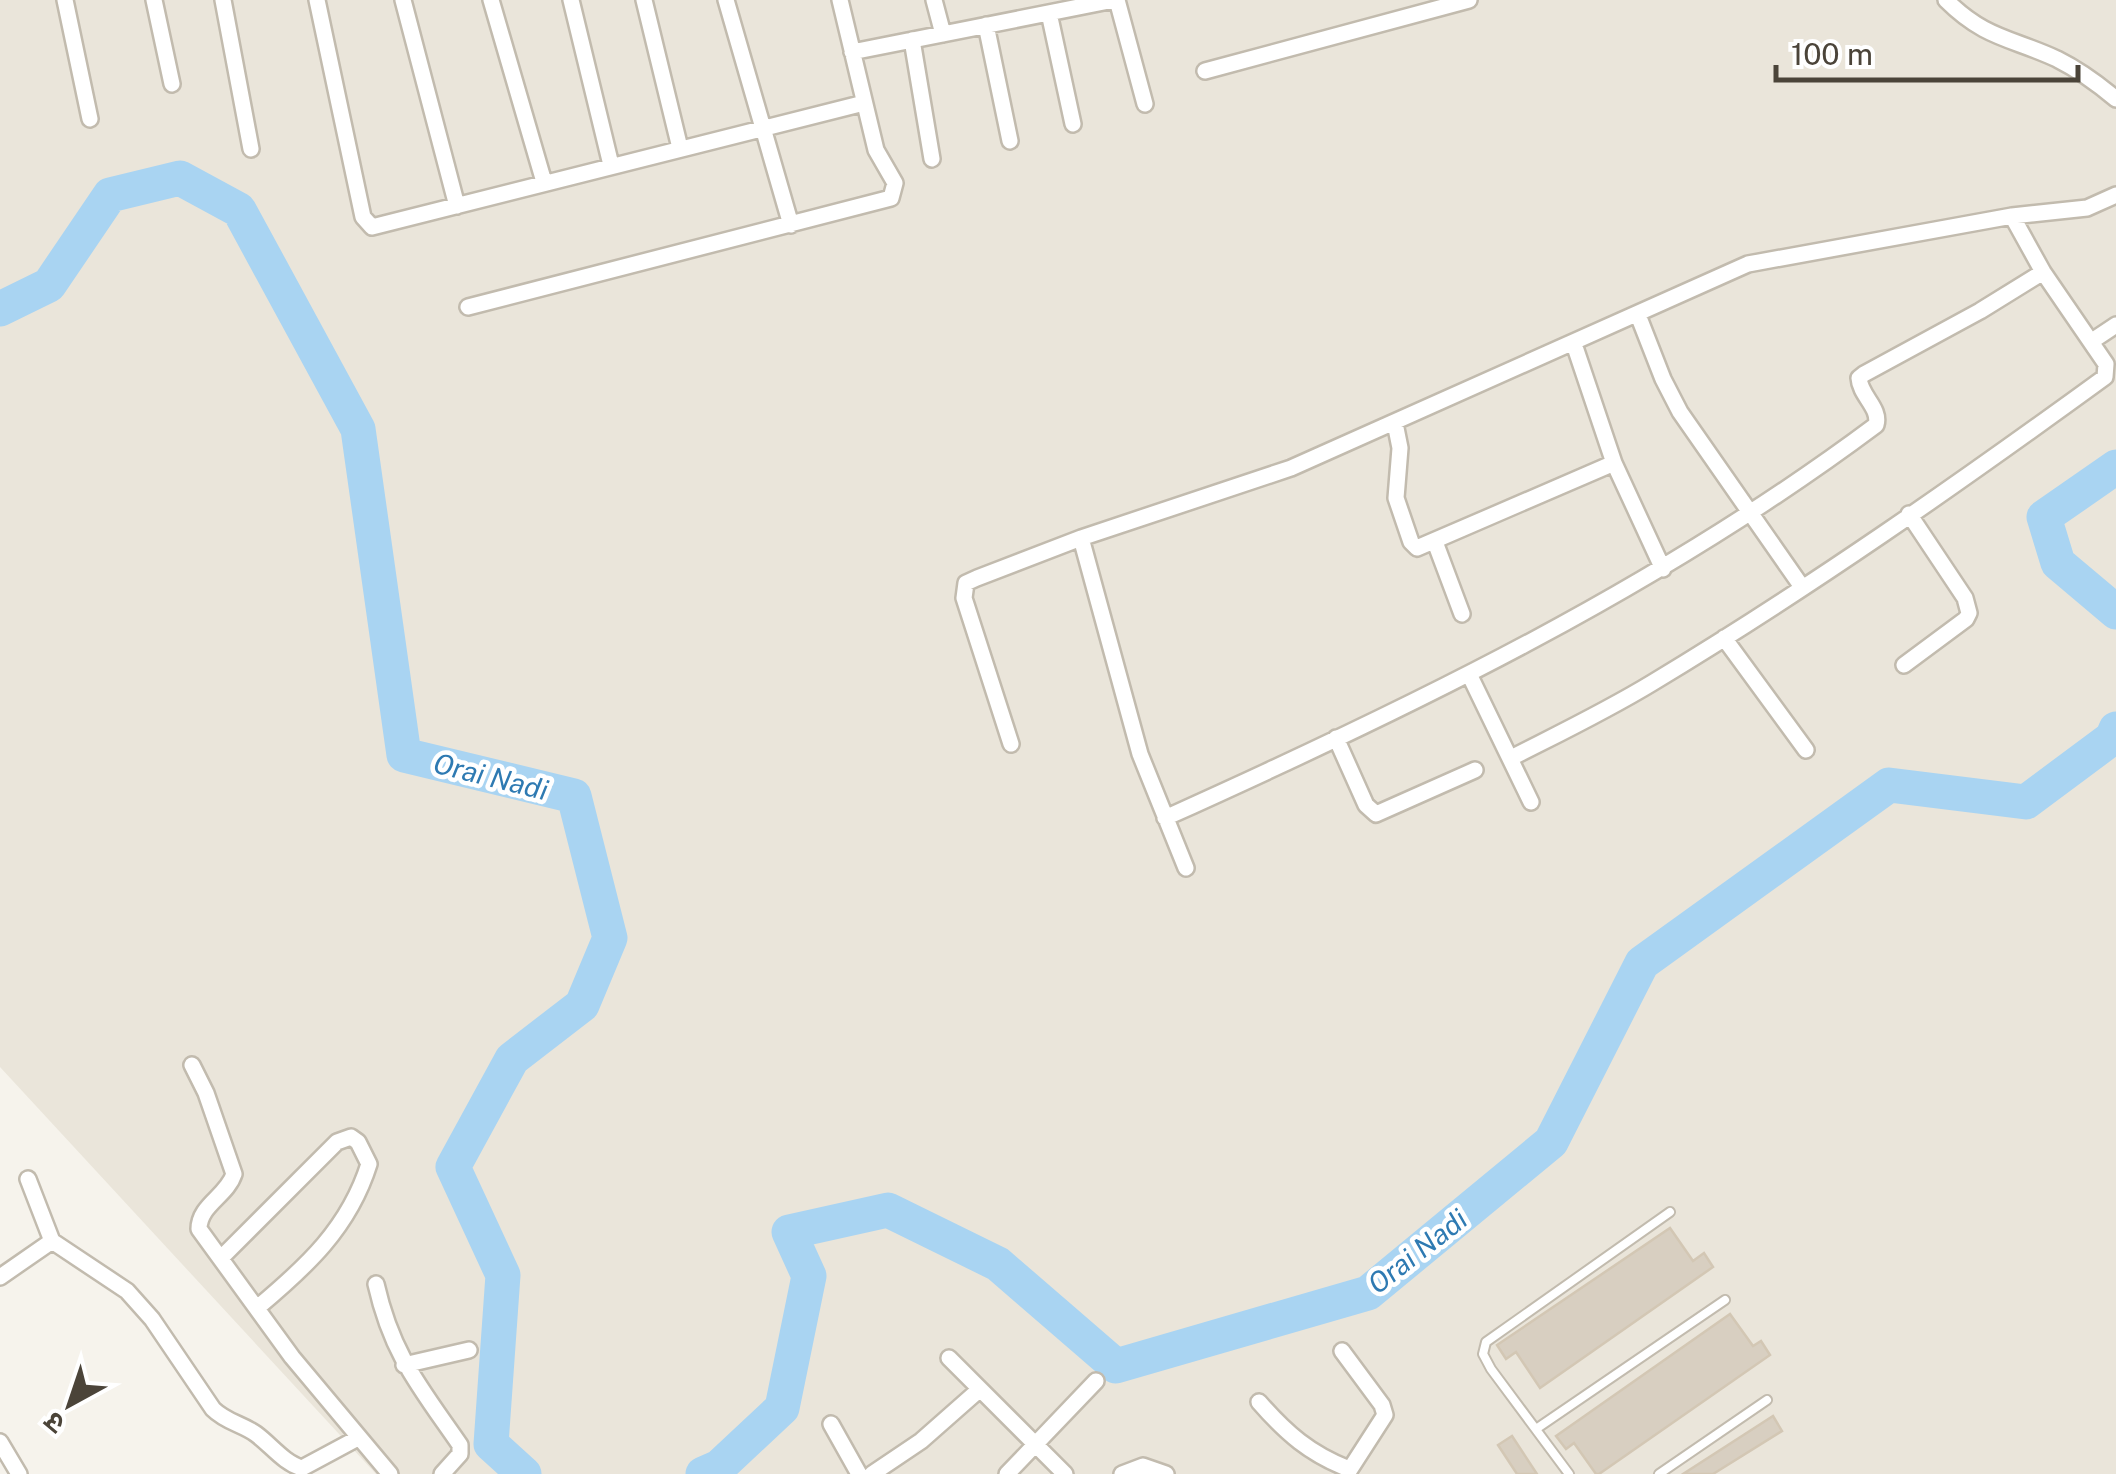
<svg xmlns="http://www.w3.org/2000/svg" width="2116" height="1474" viewBox="0 0 2116 1474" font-family="'Public Sans','Noto Sans Devanagari',sans-serif">
<style>
.residential{fill:#eae5da}
.lines{fill:none;stroke-linecap:round;stroke-linejoin:round}
.river{stroke:#a9d4f2;stroke-width:35}
.building{fill:#d8cfc1;stroke:#d3c7b4;stroke-width:2.5}
.lane-casing{stroke:#c2bbae;stroke-width:12}
.street-casing{stroke:#c2bbae;stroke-width:20}
.lane{stroke:#fff;stroke-width:8}
.street{stroke:#fff;stroke-width:15}
.labels{text-anchor:middle;dominant-baseline:central;stroke-width:9;stroke-linejoin:round;paint-order:stroke}
.water-label{font-size:28px;font-style:italic;fill:#2e7ab2;stroke:#fff}
</style>
<rect width="100%" height="100%" fill="#f6f3ec"/>
<!-- residential -->
<path class="residential" d="M0 0H2116V1474H376L0 1067Z"/>
<g class="lines">
<!-- river -->
<path class="river" d="M0 309 49 285 110 195 180 178 239 210 358 429 404 755 574 796 610 938 582 1005 512 1059 453 1167 503 1275 491 1444 524 1474
M2116 467 2044 517 2058 563 2116 612
M703 1474 719 1467 782 1408 809 1276 789 1232 888 1210 998 1264 1116 1366 1368 1293 1551 1142 1642 963 1889 785 2026 802 2112 738 2116 729"/>
</g>
<!-- building -->
<path class="building" d="M1670 1228 1693 1261 1704 1253 1713 1267 1540 1388 1516 1352 1506 1359 1497 1345Z
M1730 1314 1753 1346 1761 1341 1770 1355 1599 1474H1596L1574 1443 1566 1449 1556 1436Z
M1773 1416 1782 1431 1713 1474H1683Z
M1512 1436 1537 1474H1517L1498 1445Z"/>
<g class="lines">
<!-- lane casing -->
<g class="lane-casing">
<path id="lane" d="M1536 1429 1725 1300
M1569 1474 1491 1369 1483 1354 1486 1342 1670 1212
M1659 1474 1767 1400"/>
</g>
<!-- street casing -->
<g class="street-casing">
<path id="street" d="M65 0 90 119
M154 0 172 84
M223 0 251 149
M317 0 363 217 372 227 864 103
M403 0 457 206
M491 0 544 182
M571 0 611 165
M644 0 680 148
M726 0 791 225
M934 0 943 34
M1117 0 1145 104
M1946 0C1985 39 2012 38 2057 59 2079 70 2097 83 2116 99
M1049 13 1073 124
M986 25 1010 141
M912 40 932 159
M852 52 1114 0
M1205 71 1469 0
M468 307 891 198 895 183 876 150 840 0
M1638 315 1663 379 1680 412 1802 587
M2092 341 2116 325
M1574 344 1614 463 1663 569
M1395 423 1400 448 1396 498 1411 542 1417 548 1614 463
M1081 538 1140 754 1186 868
M1435 542 1462 614
M1724 638 1806 750
M1904 665 1966 619 1969 613 1965 598 1909 514
M1469 674 1531 802
M1336 738 1366 805 1376 814 1475 770
M1011 744 964 598 966 583 977 578 1081 538 1291 468 1748 264 2012 216 2087 208 2116 195
M1511 758C1558 734 1606 711 1652 683 1808 589 1958 484 2105 377L2106 364 2043 272 2012 216
M1165 818C1412 707 1658 588 1876 425 1881 408 1860 396 1859 378L1864 374 1980 311 2043 272
M192 1065 206 1093 234 1174C227 1196 199 1205 199 1229L292 1357 390 1474
M28 1179 52 1241 127 1291 152 1319 213 1409C226 1422 242 1424 256 1434 271 1445 284 1463 302 1468L358 1438
M221 1258 337 1142 351 1137 358 1142 369 1164C349 1228 306 1267 257 1308
M0 1277 52 1241
M376 1284C392 1355 420 1387 460 1445V1454L442 1474
M1342 1351 1382 1405 1385 1415 1347 1474
M949 1358 1065 1474
M404 1365 469 1350
M1259 1402C1286 1433 1310 1454 1349 1469
M831 1424 859 1474
M0 1442 19 1474
M872 1474 921 1441 980 1389
M1007 1474 1096 1381
M1122 1474 1143 1466 1166 1474"/>
</g>
<!-- lane -->
<use href="#lane" class="lane"/>
<!-- street -->
<use href="#street" class="street"/>
</g>
<g class="labels">
<!-- water labels -->
<g class="water-label">
<text transform="translate(491 776) rotate(14)">Orai Nadi</text>
<text transform="translate(1417 1251) rotate(-38)">Orai Nadi</text>
</g>
</g>
<!-- north arrow -->
<g transform="translate(70 1404) rotate(220)" stroke="#ffffff" stroke-width="8" paint-order="stroke">
<path d="M0-8L18 38L0 25L-18 38Z" fill="#4b4439"/>
<text y="-15" font-size="28" font-weight="bold" text-anchor="middle" fill="#4b4439">उ</text>
</g>
<!-- scale -->
<path d="M1776 65v15h302v-15" fill="none" stroke="#4b4439" stroke-width="5"/>
<text x="1791" y="65" font-size="30" fill="#4b4439" stroke="#ffffff" stroke-width="8" paint-order="stroke">100 m</text>
</svg>
